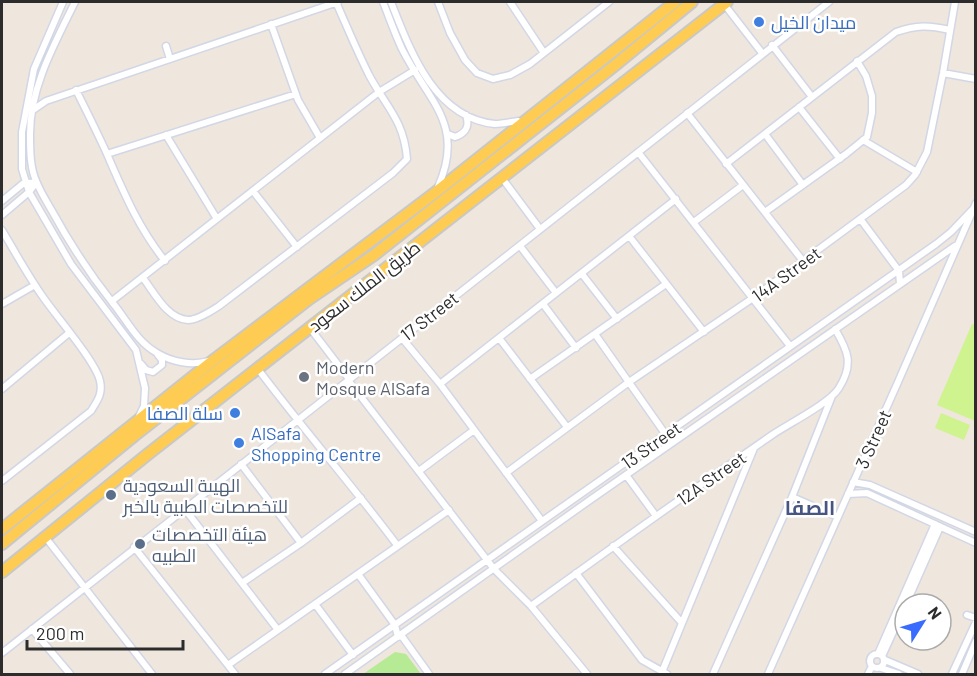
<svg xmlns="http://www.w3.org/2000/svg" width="977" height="676" viewBox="0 0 977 676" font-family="Barlow,Cairo,sans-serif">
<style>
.green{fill:#b7ea95}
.pitch{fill:#cff38f}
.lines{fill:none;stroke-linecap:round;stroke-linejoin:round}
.minor-casing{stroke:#d2d7e6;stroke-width:9}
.primary-casing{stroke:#c8c8c8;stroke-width:14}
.minor{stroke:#fff;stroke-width:6}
.primary{stroke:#fecc53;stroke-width:10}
.shop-dot{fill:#3f7fe0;stroke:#fff;stroke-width:2}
.worship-dot{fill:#6b7280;stroke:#fff;stroke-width:2}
.service-dot{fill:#5c6f8a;stroke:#fff;stroke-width:2}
.labels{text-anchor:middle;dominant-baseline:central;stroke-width:5;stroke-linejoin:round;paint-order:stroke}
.shop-label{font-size:18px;fill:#366cbe;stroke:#fff;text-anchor:start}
.street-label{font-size:18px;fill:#2c2c2c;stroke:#fff}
.worship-label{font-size:18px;fill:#5b616d;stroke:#fff;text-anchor:start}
.service-label{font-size:18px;fill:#4e5e75;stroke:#fff;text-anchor:start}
.neighbourhood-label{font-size:20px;font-weight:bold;fill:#475582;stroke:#fff}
</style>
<rect width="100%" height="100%" fill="#efe6dd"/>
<!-- green -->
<path class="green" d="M395 652 406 654 421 674H363Z"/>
<!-- pitch -->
<path class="pitch" d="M972 324 976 325 975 421 937 405Z
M941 413 970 425 964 440 935 428Z"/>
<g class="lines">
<!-- minor casing -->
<g class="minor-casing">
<path id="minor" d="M63 2 34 69 22 132V169L29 192 71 264 136 350 145 388 144 406 139 416
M75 2C55 43 30 87 30 134 30 150 30 169 37 183 41 193 47 202 52 211 70 244 89 273 112 302 127 320 136 341 157 353 172 362 192 366 209 361
M383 2C389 17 395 34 402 49 428 101 466 124 438 187
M391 2C410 50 434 118 495 124 502 124 511 122 518 121
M438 2 450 33 465 60 477 73 493 79 510 75 530 64 609 2
M510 2 544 53
M724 4 762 53
M271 24 298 100 320 138
M772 45 812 97
M166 46 170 59
M943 73 976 79
M76 90C87 112 97 132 107 154 124 193 138 227 165 261
M799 107 840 159
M33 110 46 101 338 2
M687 113 803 261
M448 134 455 137C466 133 470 127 466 115
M765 134 803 185
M166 135 217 219
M863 140 917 172
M638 152 790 346
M107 154 296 94
M726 164 896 32C917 25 928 25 950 30
M502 178 540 229
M253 191 297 247
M2 201 25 182 36 183
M765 212 846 154 867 137 872 113V96L866 76 857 61
M2 215 29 192 36 183
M861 220 899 271 900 284
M694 222 743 185
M2 230C15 252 28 276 43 297 56 316 96 362 100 381 103 394 97 401 91 411L2 481
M629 236 704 332
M520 246 556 293
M582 274 617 319
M143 278C154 292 167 319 188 320 198 320 211 311 219 306L393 173 407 159C404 120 386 107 369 75 357 51 347 27 336 2
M112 301 379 92 415 70
M2 304 35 285
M543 304 576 348
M310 328 349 379
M595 334 666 435
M402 338 440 384 542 521
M499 338 567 427
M141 364 146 370 153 372 162 365V360L158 355
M258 369C303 429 352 485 397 545
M530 379 666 284
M348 380 494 569 531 606 587 674
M440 384 676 199
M2 389 69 333
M241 464 301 543
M419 471 474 430
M506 473 629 382 750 300 906 185 915 175 927 152 943 73 955 2
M626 475 656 516
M853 482 870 485 976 532
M848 494 867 493 976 543
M792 497 838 517
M184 508 278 630
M46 538 152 674
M613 546 682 623
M134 547 235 674
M576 573 642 660 667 674
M358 574 395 625 398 637
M242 583 301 543 361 498
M315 604 353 655
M906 604 940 527
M531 606C611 548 691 491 772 435 788 424 830 403 839 388 854 364 848 351 835 329
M967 615 976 618
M32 629 70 674
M401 635 429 674
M2 653 829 2
M870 661a7 7 0 1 1 14 0a7 7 0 1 1-14 0Z
M878 654 935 524
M882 656 905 606
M885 660 918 674
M228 665 449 510
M881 668 899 674
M662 672 754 448
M325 674 936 244 951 232 972 210
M345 674 590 500 955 246
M713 674 792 497 832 396
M768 674 898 382 976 203
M868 674 872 666
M952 674 976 622
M962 674 976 641"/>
</g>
<!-- primary casing -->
<g class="primary-casing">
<path id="primary" d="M2 529 215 359 436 192 675 2
M2 544 135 435 309 299 374 255 614 66 692 2
M2 572 148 454 727 2"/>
</g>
<!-- minor -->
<use href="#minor" class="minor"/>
<!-- primary -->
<use href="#primary" class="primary"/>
</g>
<!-- markers -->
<g class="shop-dot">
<circle cx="759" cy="22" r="6"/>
<circle cx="235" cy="413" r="6"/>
<circle cx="239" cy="443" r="6"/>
</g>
<circle class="worship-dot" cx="304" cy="377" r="6"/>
<g class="service-dot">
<circle cx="111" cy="495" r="6"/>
<circle cx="140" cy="544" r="6"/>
</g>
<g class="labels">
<!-- shop labels -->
<g class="shop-label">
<text x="771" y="22">ميدان الخيل</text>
<text x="223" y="413" text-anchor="end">سلة الصفا</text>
<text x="251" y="433">AlSafa<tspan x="251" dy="21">Shopping Centre</tspan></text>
</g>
<!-- street labels -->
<g class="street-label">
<text transform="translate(786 274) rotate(-36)">14A Street</text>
<text transform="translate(364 286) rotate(-38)">طريق الملك سعود</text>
<text transform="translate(429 316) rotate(-38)">17 Street</text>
<text transform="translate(873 439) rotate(-66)">3 Street</text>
<text transform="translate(651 445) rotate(-35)">13 Street</text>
<text transform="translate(711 478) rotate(-35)">12A Street</text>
</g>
<!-- worship labels -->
<g class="worship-label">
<text x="316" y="367">Modern<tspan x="316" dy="21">Mosque AlSafa</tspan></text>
</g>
<!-- service labels -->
<g class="service-label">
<text x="123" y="485">الهيىة السعودية<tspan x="123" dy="21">للتخصصات الطبية بالخبر</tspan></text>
<text x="152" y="534">هيئة التخصصات<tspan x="152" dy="21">الطبيه</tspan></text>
</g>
<!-- neighbourhood labels -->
<g class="neighbourhood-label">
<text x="810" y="507">الصفا</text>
</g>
</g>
<!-- border -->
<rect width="977" height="676" fill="none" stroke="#2c2c2c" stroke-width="6"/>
<!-- north arrow -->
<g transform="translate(923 622) rotate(53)"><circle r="28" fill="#ffffff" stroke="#ababab" stroke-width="1.5"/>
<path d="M0-4.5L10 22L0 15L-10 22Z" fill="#3a6bff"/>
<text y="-9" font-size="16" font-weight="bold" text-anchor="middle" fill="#2c2c2c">N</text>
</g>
<!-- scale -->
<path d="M27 640v9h156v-9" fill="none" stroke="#2c2c2c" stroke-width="3"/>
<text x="36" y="640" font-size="18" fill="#2c2c2c" stroke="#ffffff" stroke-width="4.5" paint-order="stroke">200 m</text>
</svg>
